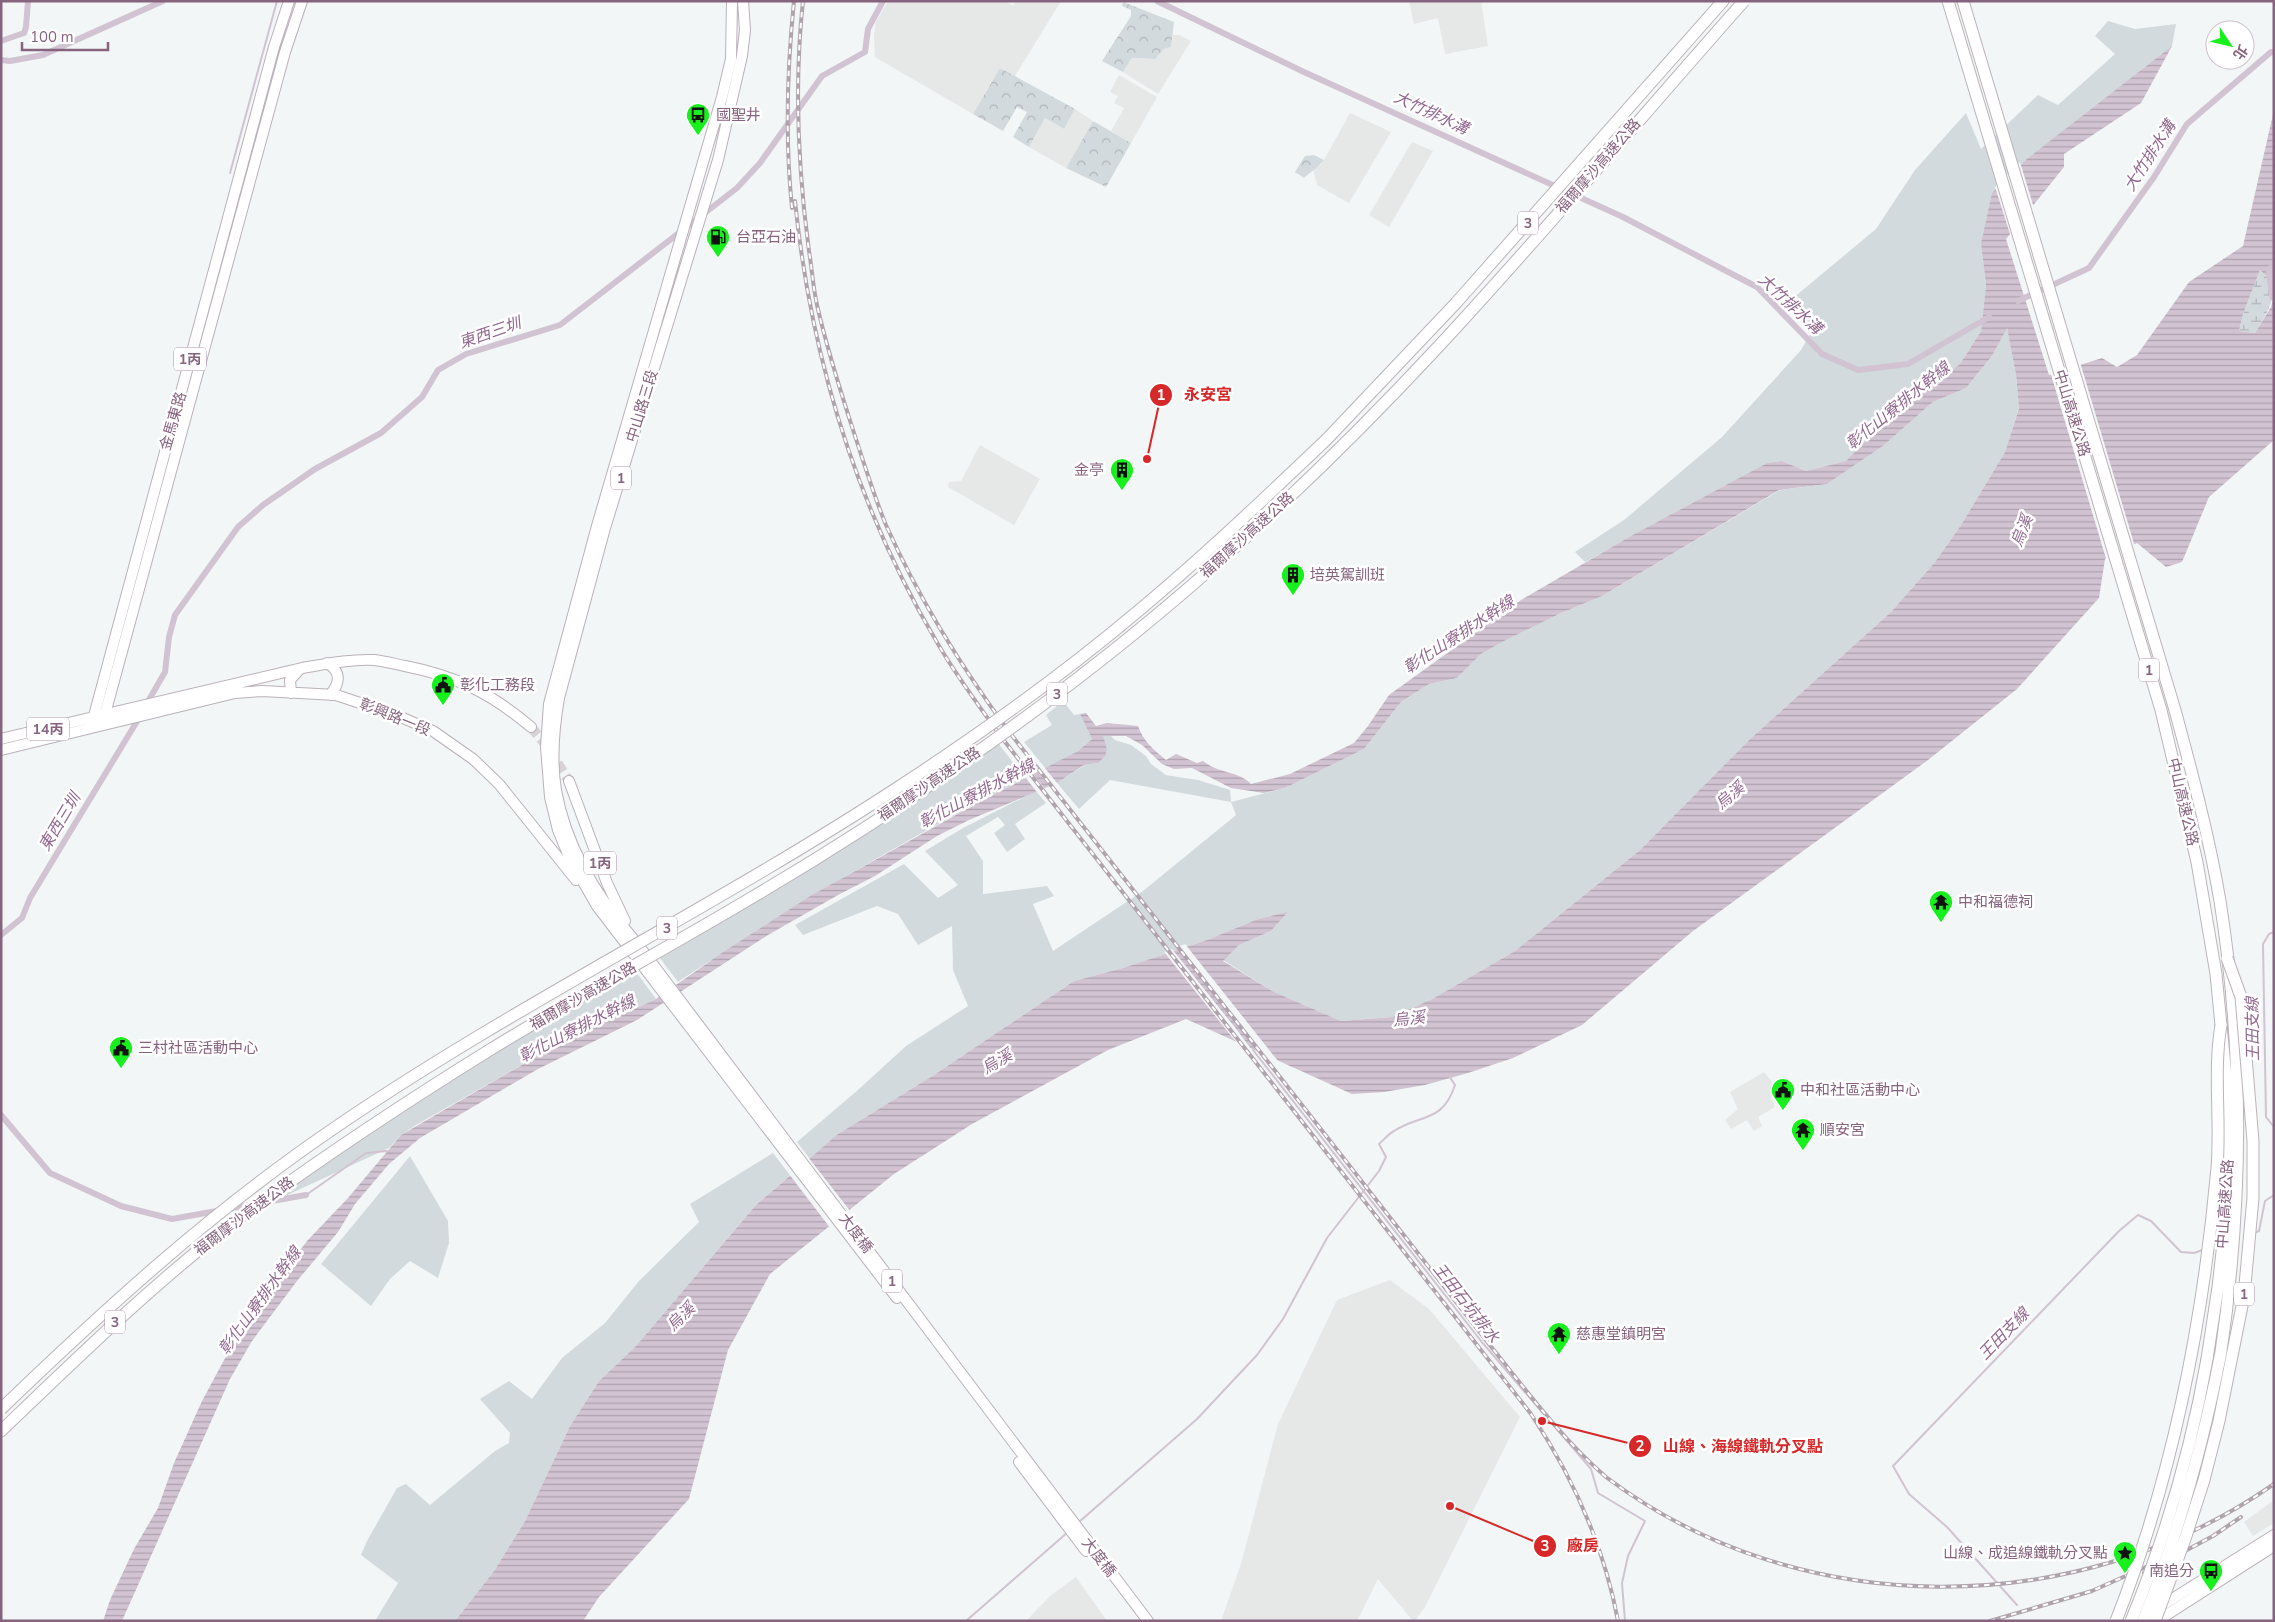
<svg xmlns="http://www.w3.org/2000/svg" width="2275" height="1622" viewBox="0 0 2275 1622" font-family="'Nunito Sans','Noto Sans TC',sans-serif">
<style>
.built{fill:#e6e7e7}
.green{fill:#d3dade}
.forest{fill:url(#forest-crowns)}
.wetland{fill:url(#wetland-marsh)}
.water{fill:url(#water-rules)}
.pier{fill:#f2f6f6}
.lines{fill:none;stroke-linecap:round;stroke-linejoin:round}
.stream{stroke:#d1c3d1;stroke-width:2}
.canal{stroke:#d1c3d1;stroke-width:6}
.river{stroke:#d1c3d1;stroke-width:10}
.major-tunnel{stroke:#d7d1d8;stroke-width:10;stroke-dasharray:10 5;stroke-linecap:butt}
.major-casing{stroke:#bbb1b9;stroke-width:12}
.highway-casing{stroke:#bbb3b9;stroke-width:13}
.major{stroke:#fff;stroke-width:10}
.highway{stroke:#fff;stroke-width:11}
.rail-casing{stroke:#b0a3ad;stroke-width:4}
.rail{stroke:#fff;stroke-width:2;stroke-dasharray:5.5;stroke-linecap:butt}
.highway-bridge-casing{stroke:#bbb3b9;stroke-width:13;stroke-linecap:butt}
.highway-bridge{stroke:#fff;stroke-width:11}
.labels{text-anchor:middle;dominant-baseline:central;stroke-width:5;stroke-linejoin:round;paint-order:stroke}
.shield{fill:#fff;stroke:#aa92a5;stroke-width:1}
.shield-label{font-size:14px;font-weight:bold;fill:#86637e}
.poi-label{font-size:15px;fill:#86637e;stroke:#fff;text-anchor:start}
.street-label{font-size:15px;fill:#86637e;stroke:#fff}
.water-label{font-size:16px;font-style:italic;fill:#91688e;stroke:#fff}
.leader{fill:none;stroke:#d62828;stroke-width:2}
.callout-dot{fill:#d62828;stroke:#fff;stroke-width:2}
.mark-label{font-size:15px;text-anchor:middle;font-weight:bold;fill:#fff}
.callout-label{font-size:16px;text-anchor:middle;font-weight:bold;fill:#d62828;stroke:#fff;stroke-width:5;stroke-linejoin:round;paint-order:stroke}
</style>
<defs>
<pattern id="forest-crowns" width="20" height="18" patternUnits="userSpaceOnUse" patternTransform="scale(1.25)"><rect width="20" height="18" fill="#d3dade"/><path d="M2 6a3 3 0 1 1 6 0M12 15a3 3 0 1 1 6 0" fill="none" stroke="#b1b4b9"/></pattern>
<pattern id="wetland-marsh" width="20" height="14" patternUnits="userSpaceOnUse" patternTransform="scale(1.25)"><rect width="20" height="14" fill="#d3dade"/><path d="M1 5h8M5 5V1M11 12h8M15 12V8" fill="none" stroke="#b1b4b9"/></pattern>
<pattern id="water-rules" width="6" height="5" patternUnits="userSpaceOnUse" patternTransform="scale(1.25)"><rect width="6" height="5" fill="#d1c3d1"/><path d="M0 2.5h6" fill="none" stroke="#afa2af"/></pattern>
</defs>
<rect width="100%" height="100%" fill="#f2f6f6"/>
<!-- built -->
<path class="built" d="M888 1H1005L1013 6 1016 1H1061L1015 76 1000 68 973 114 875 57 874 35 876 22Z
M1409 1H1481L1488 46 1445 54 1438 18 1414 24Z
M1173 35H1179L1191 41 1158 94 1123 72 1132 58 1155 59 1164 49 1171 47Z
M1119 75 1157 97 1131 143 1111 131 1124 108 1114 103 1118 96 1110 92Z
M1075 109 1093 121 1066 168 1029 147 1045 118 1064 129Z
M1350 113 1391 132 1349 203 1317 185 1313 169 1321 165 1324 160Z
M1412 142 1433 151 1389 227 1369 215Z
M980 445 1040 479 1014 525 948 487 949 482 961 481Z
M1764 1072 1777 1088V1094L1771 1097 1775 1107 1758 1117 1762 1126 1754 1131 1747 1120 1731 1129 1725 1120 1738 1109 1730 1092Z
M1390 1280 1429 1309 1520 1417 1425 1607 1415 1621H1413L1378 1579 1357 1621H1221L1241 1564 1278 1424 1337 1300Z
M2274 1500V1523L2253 1536 2244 1522Z
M1076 1577 1107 1621H1026L1050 1596Z"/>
<!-- green -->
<path class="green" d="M2108 21 2135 29 2176 24 2172 46 2085 115 1981 244 1986 285 1981 331 1960 364 1892 413 1846 461 1806 471 1782 461 1767 463 1585 562 1575 552 1624 520 1722 437 1801 350 1814 327 1786 304 1876 229 1915 170 1966 113 1981 149 2038 95 2058 105 2115 54 2095 36Z
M2007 327 2016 375 2019 407 2005 452 1961 525 1935 562 1891 612 1750 739 1640 850 1515 951 1434 998 1392 1017 1341 1021 1272 991 1223 960 1239 945 1271 931 1287 913 1258 919 1207 940 1123 968 1074 981 934 1075 838 1134 812 1162 797 1142 859 1089 906 1046 968 1006 953 970 952 926 918 945 898 914 877 906 803 935 795 925 904 864 938 898 958 885 925 851 963 828 1036 791 1046 803 1015 824 1025 839 1007 852 994 833 1005 825 998 817 966 836 983 861V894L1047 886 1054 896 1033 904 1053 951 1143 891 1236 815 1231 802 1110 780 1079 809 1057 783 1085 765 1098 763 1103 736 1110 735 1115 740 1131 745 1146 756 1151 764 1166 775 1198 780 1230 790 1231 802 1285 788 1364 749 1401 702 1429 684 1457 678 1481 654 1504 641 1559 614 1602 596 1780 490 1827 484 1883 446 1933 402 1966 388 1992 356Z
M1063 701 1074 715 1080 714 1092 739 1078 751 1046 769 1024 742 1052 725 1046 715Z
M998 743 1026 779C906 838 789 907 678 982L656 953Z
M631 965 656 999 551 1048 416 1125 401 1135 389 1148 268 1204 251 1209Z
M773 1153 790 1175 756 1205 636 1346 599 1381 570 1426 525 1521 494 1571 455 1621H375L398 1583 361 1555 367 1541 397 1488 406 1484 430 1505 495 1451 509 1443 510 1433 480 1399 509 1381 532 1399 562 1358 605 1323 639 1281 699 1222 690 1204Z
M410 1156 448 1221 449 1243 438 1278 410 1261 390 1279 371 1306 321 1264Z"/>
<!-- forest -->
<path class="forest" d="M1123 2 1174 22 1171 47 1164 49 1155 59 1132 58 1123 72 1102 61 1131 16V10L1122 6Z
M1000 68 1075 109 1064 129 1045 118 1029 147 1013 137 1027 112 1017 107 1003 131 973 114Z
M1093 121 1131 143 1106 187 1066 168Z
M1314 155 1324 160C1319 167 1310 172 1304 178L1295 172 1305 156Z"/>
<!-- wetland -->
<path class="wetland" d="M2260 270 2274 283C2274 304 2265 316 2255 333L2239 331 2243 314Z"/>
<!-- water -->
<path class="water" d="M2172 46 2141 103 2064 154V167L2006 239 2049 375 2102 358 2117 367 2137 355 2189 282 2243 246 2274 110V283L2260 270 2243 314 2239 331 2255 333 2271 307 2274 297V440L2209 497 2182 562 2166 567 2137 543 2105 559 2099 598 2017 689 1928 760 1693 931 1582 1025 1513 1058 1468 1073 1425 1085 1384 1092 1352 1094 1186 1019 1108 1050 972 1124 894 1174 770 1274 728 1350 689 1499 599 1597 583 1621H455L494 1571 525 1521 570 1426 599 1381 636 1346 756 1205 838 1134 934 1075 1074 981 1123 968 1207 940 1258 919 1288 912 1271 931 1239 945 1223 961 1272 991 1341 1021 1392 1017 1434 998 1515 951 1640 850 1750 739 1891 612 1935 562 1961 525 2005 452 2019 408 2016 375 2007 328 1992 356 1966 388 1933 402 1883 446 1827 484 1779 490 1602 596 1559 614 1504 641 1481 654 1457 678 1429 684 1401 702 1364 749 1285 788 1264 793 1231 788 1192 768 1174 769 1162 764 1142 745 1126 736H1103L1107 749 1105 756 1098 763 1084 765 1057 783 969 820 937 836 875 876 838 895 768 935 637 1020 538 1069 420 1138 389 1164 355 1204 338 1232 297 1281 252 1341 230 1379 122 1621H103L110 1600 134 1549 158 1508 174 1463 202 1401 230 1349 250 1317 307 1241 348 1198 401 1135 551 1048 656 999 723 952 812 895 974 805 1078 751 1092 739 1080 714 1086 713 1096 726 1107 723 1138 726C1143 741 1154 750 1166 760L1176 754 1197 763 1203 761C1219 774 1239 771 1251 784L1290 774 1354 743 1368 726 1389 695 1521 600 1631 536 1767 463 1782 461 1806 471 1846 461 1892 413 1960 364 1981 331 1986 285 1981 244 1992 193 2027 159Z"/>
<!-- pier -->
<path class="pier" d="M2020 162 2034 208 2011 237 1995 187Z
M2080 362 2135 547 2107 562 2049 368 2051 372Z
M1044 767 1057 783 1059 785 1051 788 1037 771Z
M1032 773 1046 790 1038 793 1036 791 1025 777Z
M1185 944 1282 1066 1266 1059 1177 947Z
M1172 949 1237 1030 1255 1054 1240 1047 1164 952Z
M808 1157 851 1212 831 1229 789 1174Z"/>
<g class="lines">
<!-- stream -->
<path class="stream" d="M230 173 277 1
M2274 932 2269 934 2263 944 2266 1117 2274 1127
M1253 1050 1481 1341 1591 1469 1598 1493 1645 1521 1628 1556 1622 1583 1625 1621
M306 1195 366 1153 387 1151
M2254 1233 2259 1231 2265 1201 2274 1195
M1079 1522 1197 1419 1257 1355 1283 1319 1327 1238 1379 1171 1386 1157 1379 1144C1384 1140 1388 1134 1394 1131 1420 1114 1443 1123 1455 1085L1449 1076
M2017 1605 1947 1527 1909 1494 1893 1466 2119 1231 2138 1215 2151 1221 2181 1252 2194 1253 2205 1249
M966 1621 1068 1532"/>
<!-- canal -->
<path class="canal" d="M1157 1 1304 72 1623 217 1757 287 1822 354 1858 370 1908 364 1989 317
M1 41 24 33 26 27 28 1
M1 60 10 61 43 55 163 1
M2018 301 2089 268 2154 177 2187 124 2271 52H2274
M146 705 165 672 169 637 175 615 238 527 263 505 315 469 381 433 422 397 438 370 466 354 560 325 737 188 760 163 822 76 865 52 868 29 883 1
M1 935 22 918 30 898 139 718
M1 1115 50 1173 121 1206 172 1219 256 1204
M266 1202 306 1195"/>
<!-- river -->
<path class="river" d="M2271 270 2274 296"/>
<!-- major-tunnel -->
<path class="major-tunnel" d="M531 727 546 745 569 781"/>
<!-- major casing -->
<g class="major-casing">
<path id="major" d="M732 1 731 59 722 97 597 526 549 704 546 747 550 797 558 830 570 859 597 906 897 1298
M743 1 745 30 742 56 718 160 605 528 559 698C554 727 551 760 556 790 566 847 598 899 636 942L1148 1621
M327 663C342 672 340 683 330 695
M291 693 290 680 299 670
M102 725 285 52 302 1
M91 727 274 47 289 1
M1 739 302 668C326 664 350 659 374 660 384 661 395 664 405 666 456 676 491 693 531 727
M1 750 235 693 262 691 336 695 396 715 433 731 473 759 499 784 576 880
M569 781 607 883 625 921
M1019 1462 1086 1551
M2158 1608 2274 1535
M2157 1621 2274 1546"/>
</g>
<!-- highway casing -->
<g class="highway-casing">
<path id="highway" d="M1948 1 2161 710 2197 862 2216 974 2227 1087 2229 1148 2226 1217 2218 1287 2207 1359
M1963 1 2175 710C2192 773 2209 836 2220 901 2244 1052 2243 1201 2221 1352
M1327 439 1456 303 1723 1
M1 1431C77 1358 152 1285 235 1221"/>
</g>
<!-- major -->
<use href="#major" class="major"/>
<!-- highway -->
<use href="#highway" class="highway"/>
<!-- rail casing -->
<g class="rail-casing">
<path id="rail" d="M803 1C794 84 798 169 809 251 812 269 813 287 817 305 827 349 841 393 855 436 865 466 874 496 886 525 919 599 962 668 1010 733 1119 872 1229 1012 1338 1151 1388 1215 1439 1280 1489 1344 1526 1390 1561 1438 1606 1477 1798 1622 2077 1622 2274 1484
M795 201C811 358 857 508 938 644 957 677 980 707 1002 738L1531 1414C1573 1477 1604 1546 1618 1621
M792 208C785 139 787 70 794 1
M2144 1573 2213 1536 2241 1517
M1990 1621 2092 1591 2148 1566"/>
</g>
<!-- rail -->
<use href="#rail" class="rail"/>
<!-- highway-bridge casing -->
<g class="highway-bridge-casing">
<path id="highway-bridge" d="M235 1221C317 1161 401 1105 488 1051 574 998 664 950 751 898 855 837 957 769 1053 697 1192 593 1320 474 1438 347 1543 234 1642 116 1744 1
M1 1409C105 1309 210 1213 330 1131 512 1006 712 909 897 788 980 734 1061 676 1137 612 1203 557 1265 498 1327 439
M2116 1621C2173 1476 2203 1323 2217 1168 2221 1121 2213 1072 2221 1025
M2131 1621C2166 1536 2191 1450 2207 1359
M2143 1621C2179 1534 2203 1444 2221 1352
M2155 1621 2185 1539 2204 1480 2219 1421 2244 1296 2253 1198V1141L2241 997 2227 958"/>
</g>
<!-- highway-bridge -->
<use href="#highway-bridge" class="highway-bridge"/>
</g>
<!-- icons -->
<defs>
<g id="bus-pin" transform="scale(1.25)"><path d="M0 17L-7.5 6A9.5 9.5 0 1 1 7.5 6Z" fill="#18f01e" stroke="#fff"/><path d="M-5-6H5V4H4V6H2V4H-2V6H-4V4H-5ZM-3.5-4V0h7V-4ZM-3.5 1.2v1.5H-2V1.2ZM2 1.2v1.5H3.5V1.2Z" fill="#111"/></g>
<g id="fuel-pin" transform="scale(1.25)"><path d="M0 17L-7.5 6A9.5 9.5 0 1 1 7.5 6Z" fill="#18f01e" stroke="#fff"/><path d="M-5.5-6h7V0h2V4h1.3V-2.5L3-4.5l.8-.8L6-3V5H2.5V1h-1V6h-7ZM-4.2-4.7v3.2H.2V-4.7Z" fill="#111"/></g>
<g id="building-pin" transform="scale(1.25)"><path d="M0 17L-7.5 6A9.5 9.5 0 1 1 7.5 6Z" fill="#18f01e" stroke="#fff"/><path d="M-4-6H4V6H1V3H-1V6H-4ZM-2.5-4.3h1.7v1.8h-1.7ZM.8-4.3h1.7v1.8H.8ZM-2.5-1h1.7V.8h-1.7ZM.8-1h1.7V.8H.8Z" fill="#111"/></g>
<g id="civic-pin" transform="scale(1.25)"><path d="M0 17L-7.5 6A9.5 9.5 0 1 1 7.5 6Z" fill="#18f01e" stroke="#fff"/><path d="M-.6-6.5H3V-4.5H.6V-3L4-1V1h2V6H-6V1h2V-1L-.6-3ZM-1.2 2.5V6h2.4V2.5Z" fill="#111"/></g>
<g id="temple-pin" transform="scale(1.25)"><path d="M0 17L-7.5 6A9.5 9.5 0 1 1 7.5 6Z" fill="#18f01e" stroke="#fff"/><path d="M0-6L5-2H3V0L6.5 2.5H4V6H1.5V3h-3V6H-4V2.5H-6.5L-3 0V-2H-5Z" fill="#111"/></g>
<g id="sight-pin" transform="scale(1.25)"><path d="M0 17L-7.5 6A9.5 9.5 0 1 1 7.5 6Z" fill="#18f01e" stroke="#fff"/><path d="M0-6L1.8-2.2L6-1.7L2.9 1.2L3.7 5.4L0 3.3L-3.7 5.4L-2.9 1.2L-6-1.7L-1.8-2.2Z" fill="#111"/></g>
</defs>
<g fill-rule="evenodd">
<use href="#bus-pin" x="698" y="115"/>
<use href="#fuel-pin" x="718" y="237"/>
<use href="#building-pin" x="1122" y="470"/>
<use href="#building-pin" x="1293" y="575"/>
<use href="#civic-pin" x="443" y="685"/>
<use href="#temple-pin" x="1941" y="902"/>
<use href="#civic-pin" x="121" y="1048"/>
<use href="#civic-pin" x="1783" y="1090"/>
<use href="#temple-pin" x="1803" y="1130"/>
<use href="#temple-pin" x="1559" y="1334"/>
<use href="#sight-pin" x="2125" y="1553"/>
<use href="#bus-pin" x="2211" y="1571"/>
</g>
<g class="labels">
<!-- shield labels -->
<g class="shield">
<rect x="1518" y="211.5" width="20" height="23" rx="4"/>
<rect x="174" y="347.5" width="32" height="23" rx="4"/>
<rect x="611" y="466.5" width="20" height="23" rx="4"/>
<rect x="2139" y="658.5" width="20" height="23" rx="4"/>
<rect x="1047" y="682.5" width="20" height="23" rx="4"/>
<rect x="27" y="717.5" width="42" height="23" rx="4"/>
<rect x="584" y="851.5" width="32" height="23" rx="4"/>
<rect x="657" y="916.5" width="20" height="23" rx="4"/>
<rect x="882" y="1269.5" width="20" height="23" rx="4"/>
<rect x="2234" y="1282.5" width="20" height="23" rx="4"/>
<rect x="105" y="1310.5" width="20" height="23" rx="4"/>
</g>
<g class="shield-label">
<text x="1528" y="223">3</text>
<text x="190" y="359">1丙</text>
<text x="621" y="478">1</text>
<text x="2149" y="670">1</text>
<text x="1057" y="694">3</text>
<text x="48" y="729">14丙</text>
<text x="600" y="863">1丙</text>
<text x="667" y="928">3</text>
<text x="892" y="1281">1</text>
<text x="2244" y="1294">1</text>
<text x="115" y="1322">3</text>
</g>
<!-- poi labels -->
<g class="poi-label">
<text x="716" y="115">國聖井</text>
<text x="736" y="237">台亞石油</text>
<text x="1104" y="470" text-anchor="end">金亭</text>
<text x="1310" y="575">培英駕訓班</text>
<text x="460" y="685">彰化工務段</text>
<text x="1958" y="902">中和福德祠</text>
<text x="138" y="1048">三村社區活動中心</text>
<text x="1800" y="1090">中和社區活動中心</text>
<text x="1820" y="1130">順安宮</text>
<text x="1576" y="1334">慈惠堂鎮明宮</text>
<text x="2108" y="1553" text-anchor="end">山線、成追線鐵軌分叉點</text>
<text x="2194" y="1571" text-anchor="end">南追分</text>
</g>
<!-- street labels -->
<g class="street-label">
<text transform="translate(1598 166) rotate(-49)">福爾摩沙高速公路</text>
<text transform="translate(642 406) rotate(-73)">中山路三段</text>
<text transform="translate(2072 413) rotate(73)">中山高速公路</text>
<text transform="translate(173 421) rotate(-74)">金馬東路</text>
<text transform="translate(1247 535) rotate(-42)">福爾摩沙高速公路</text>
<text transform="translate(395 717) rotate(22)">彰興路一段</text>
<text transform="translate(929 784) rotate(-34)">福爾摩沙高速公路</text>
<text transform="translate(2183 802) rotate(77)">中山高速公路</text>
<text transform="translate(583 996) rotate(-30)">福爾摩沙高速公路</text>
<text transform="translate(2225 1204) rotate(-86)">中山高速公路</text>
<text transform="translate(244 1216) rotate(-37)">福爾摩沙高速公路</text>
<text transform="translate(856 1233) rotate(53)">大度橋</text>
<text transform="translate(1099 1557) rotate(52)">大度橋</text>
</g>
<!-- water labels -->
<g class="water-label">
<text transform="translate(1431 113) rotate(25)">大竹排水溝</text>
<text transform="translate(2150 156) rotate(-57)">大竹排水溝</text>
<text transform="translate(1790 304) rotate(43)">大竹排水溝</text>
<text transform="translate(490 333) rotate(-19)">東西三圳</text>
<text transform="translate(1898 406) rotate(-39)">彰化山寮排水幹線</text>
<text transform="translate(2022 531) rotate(-68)">烏溪</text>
<text transform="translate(1459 635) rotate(-33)">彰化山寮排水幹線</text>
<text transform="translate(977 794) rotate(-28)">彰化山寮排水幹線</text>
<text transform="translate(1730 796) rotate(-40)">烏溪</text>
<text transform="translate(60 822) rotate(-59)">東西三圳</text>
<text transform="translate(1409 1019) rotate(-6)">烏溪</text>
<text transform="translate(577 1029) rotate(-27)">彰化山寮排水幹線</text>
<text transform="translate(2253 1029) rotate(-91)">王田支線</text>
<text transform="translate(997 1062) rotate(-30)">烏溪</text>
<text transform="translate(260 1301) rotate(-54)">彰化山寮排水幹線</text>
<text transform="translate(1466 1303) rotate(52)">王田石坑排水</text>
<text transform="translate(681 1317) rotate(-44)">烏溪</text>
<text transform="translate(2004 1334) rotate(-46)">王田支線</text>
</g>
</g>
<!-- callouts -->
<path class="leader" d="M1147 459L1161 395M1542 1421L1640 1446M1450 1506L1545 1546"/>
<g class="callout-dot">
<circle cx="1147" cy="459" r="5"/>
<circle cx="1542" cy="1421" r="5"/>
<circle cx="1450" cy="1506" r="5"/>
<circle cx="1161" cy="395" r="12"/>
<circle cx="1640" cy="1446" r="12"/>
<circle cx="1545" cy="1546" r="12"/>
</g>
<g class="mark-label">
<text x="1161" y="400">1</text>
<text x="1640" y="1451">2</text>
<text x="1545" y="1551">3</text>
</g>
<g class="callout-label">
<text x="1208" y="400">永安宮</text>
<text x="1743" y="1452">山線、海線鐵軌分叉點</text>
<text x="1583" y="1551">廠房</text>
</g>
<!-- border -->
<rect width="2275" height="1622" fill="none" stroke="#86637e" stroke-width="5"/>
<!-- north arrow -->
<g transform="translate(2230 45) rotate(125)"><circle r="24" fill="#ffffff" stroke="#cfc1cb"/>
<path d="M0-4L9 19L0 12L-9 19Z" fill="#18f01e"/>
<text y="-8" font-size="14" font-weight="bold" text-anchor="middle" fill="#86637e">北</text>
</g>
<!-- scale -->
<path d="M22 42v8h86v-8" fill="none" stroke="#86637e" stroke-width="2.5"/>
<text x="30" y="42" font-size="15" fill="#86637e" stroke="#ffffff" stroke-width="4" paint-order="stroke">100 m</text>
</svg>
